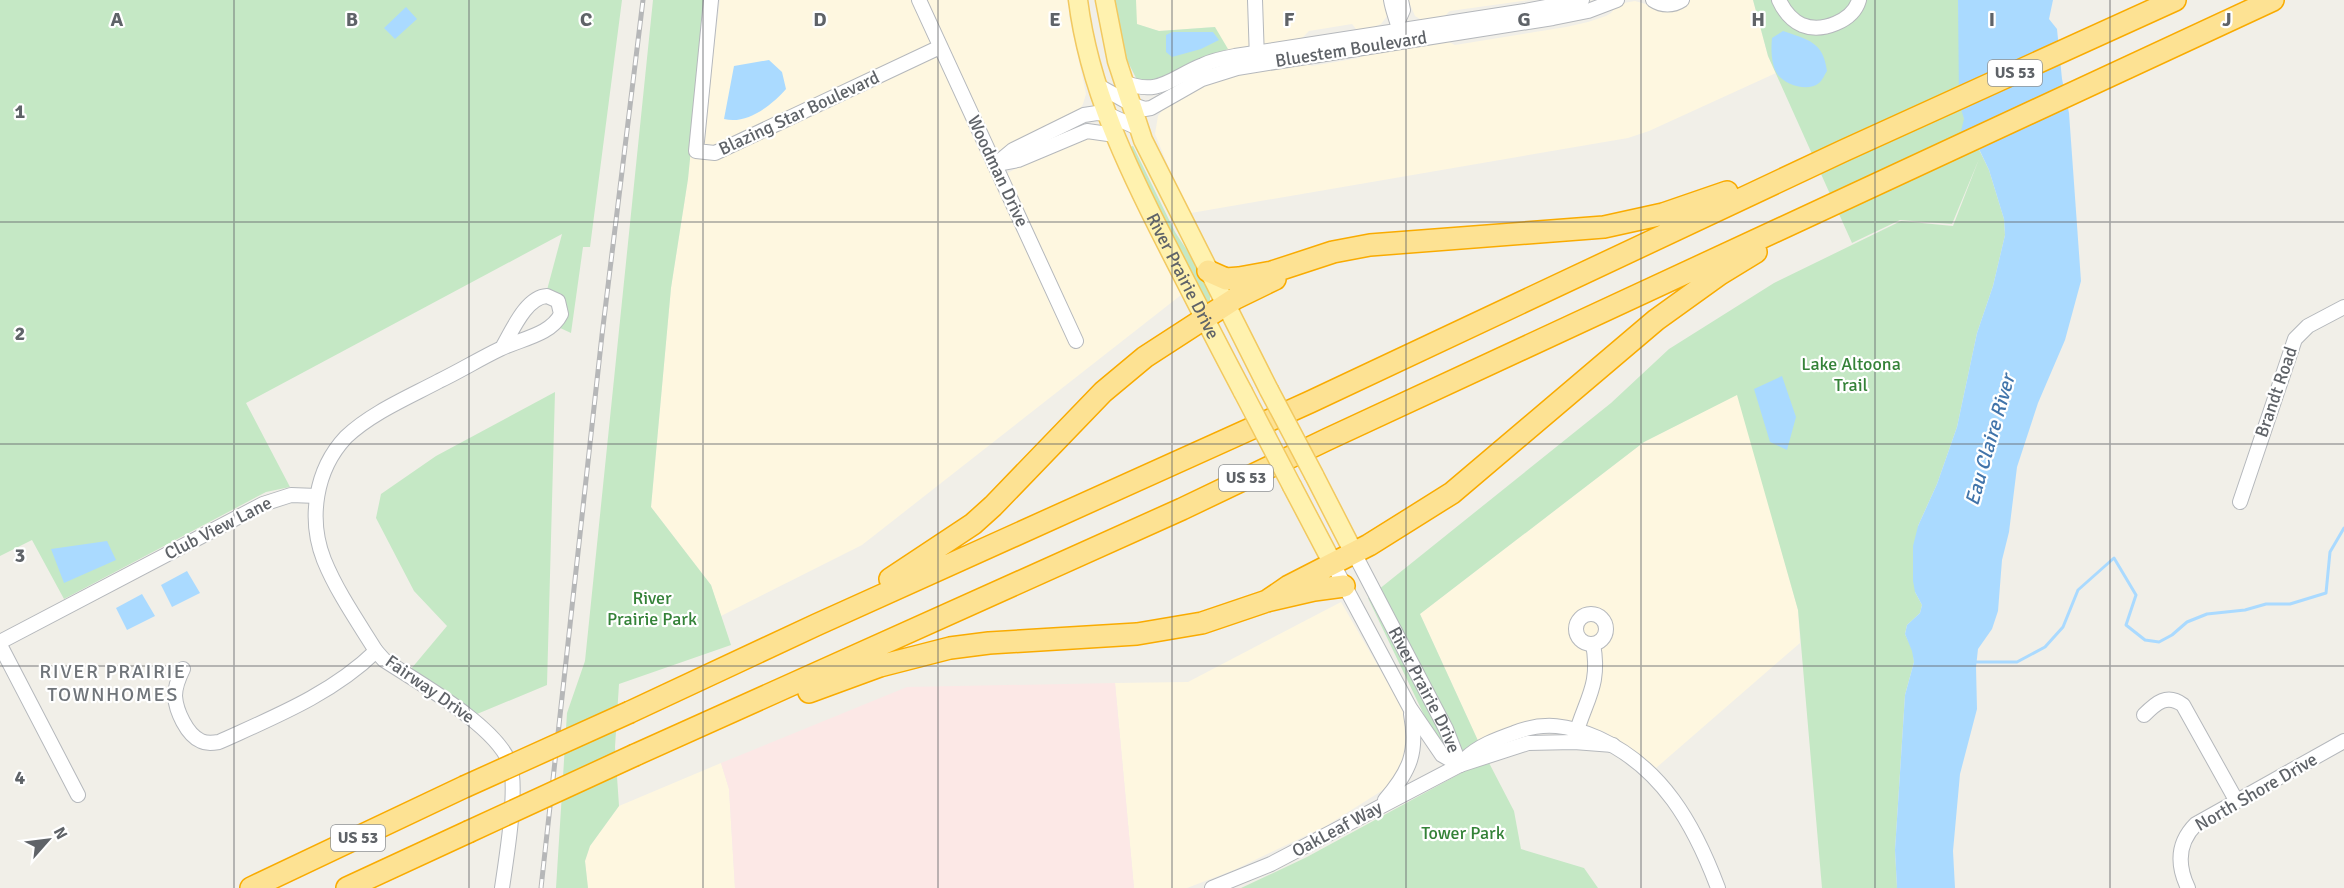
<svg xmlns="http://www.w3.org/2000/svg" width="2344" height="888" viewBox="0 0 2344 888" font-family="Signika,sans-serif">
<style>
.commercial{fill:#fef7e0}
.medical{fill:#fce8e6}
.green{fill:#c5e8c5}
.water{fill:#aadaff}
.lines{fill:none;stroke-linecap:round;stroke-linejoin:round}
.stream{stroke:#aadaff;stroke-width:3}
.minor-casing{stroke:#b5b8bc;stroke-width:16}
.major-casing{stroke:#f2c960;stroke-width:21}
.highway-casing{stroke:#f9ab00;stroke-width:24}
.minor{stroke:#fff;stroke-width:14}
.major{stroke:#fff2af;stroke-width:18}
.highway{stroke:#fde293;stroke-width:21}
.rail-casing{stroke:#b6b7b8;stroke-width:5}
.rail{stroke:#fff;stroke-width:3;stroke-dasharray:9;stroke-linecap:butt}
.major-bridge-casing{stroke:#f2c960;stroke-width:21;stroke-linecap:butt}
.highway-bridge-casing{stroke:#f9ab00;stroke-width:24;stroke-linecap:butt}
.major-bridge{stroke:#fff2af;stroke-width:18}
.highway-bridge{stroke:#fde293;stroke-width:21}
.grid{fill:none;stroke:#5f6368;stroke-width:1.5;stroke-opacity:0.55}
.labels{text-anchor:middle;dominant-baseline:central;stroke-width:4.5;stroke-linejoin:round;paint-order:stroke}
.shield{fill:#fff;stroke:#8f9295;stroke-width:1.5}
.shield-label{font-size:16px;font-weight:bold;fill:#5f6368}
.street-label{font-size:18px;fill:#5f6368;stroke:#fff}
.park-label{font-size:18px;fill:#348238;stroke:#fff}
.water-label{font-size:20px;font-style:italic;fill:#4174aa;stroke:#fff}
.neighbourhood-label{font-size:20px;letter-spacing:1.5px;fill:#70757a;stroke:#fff}
.grid-label{font-size:20px;text-anchor:middle;font-weight:bold;fill:#5f6368;stroke:#fff;stroke-width:4.5;stroke-linejoin:round;paint-order:stroke}
</style>
<rect width="100%" height="100%" fill="#f1efe8"/>
<!-- commercial -->
<path class="commercial" d="M720 0H1069V16L1084 84 1086 94 1083 104 1079 111 986 157 996 179 1075 138 1102 137 1111 146 1181 295 862 545 721 616 711 585 651 507 671 288 688 179 692 132 704 131Z
M1136 0H1388V15L1381 24 1364 31 1356 29 1352 24 1309 31 1299 41 1232 50 1200 60 1215 27 1159 31 1136 24Z
M1408 0H1530L1450 11 1440 20 1425 22 1415 16Z
M1690 0H1753L1768 56 1776 73 1649 131 1628 138 1191 213 1173 178 1155 134 1158 116 1165 107 1172 101 1227 74 1301 60 1312 66 1359 58 1364 51 1443 39 1455 45 1566 27 1588 22 1606 16 1611 13 1618 4 1635 1 1670 11 1683 6Z
M1738 394 1798 610 1800 643 1656 768 1605 732 1571 722 1479 743 1420 614 1644 442Z
M1341 602 1408 718 1407 755 1391 785 1326 826 1234 870 1187 888H1134L1115 683 1188 682Z
M721 763 729 789 735 888H588L585 861 590 846 619 806Z"/>
<!-- medical -->
<path class="medical" d="M1115 683 1134 888H735L729 789 721 763 907 687Z"/>
<!-- green -->
<path class="green" d="M0 0H622L590 247H583L571 333 558 327 562 325 547 290 562 234 246 403 290 487 266 492 64 599 32 540 0 556Z
M653 0H706L688 179 671 288 651 507 711 585 731 645 619 684 615 747 619 806 590 846 585 861 588 888H556L567 713 585 661Z
M1114 0H1136L1137 24 1159 31 1215 27 1228 49 1200 60 1156 83 1137 80 1121 48Z
M1753 0H1958L1964 119 1989 170 2004 219 2005 235 1993 286 1977 333 1957 427 1937 484 1918 526 1915 592 1922 605 1920 613 1907 625 1905 634 1913 651 1914 662 1905 695 1895 850 1897 888H1822L1798 610 1737 395 1644 442 1420 614 1480 745 1447 763 1368 598 1611 403 1669 349 1774 283 1901 221 1953 226 1979 159 1952 224 1900 220 1852 243 1768 56Z
M1133 146 1175 232 1204 276 1210 293V303L1206 306 1126 148Z
M555 392 547 685 477 714 411 669 447 626 414 591 376 518 381 494 436 456Z
M1487 759 1514 811 1521 849 1584 868 1598 888H1241L1307 857Z"/>
<!-- water -->
<path class="water" d="M1958 0H2053L2049 19 2057 29 2062 79 2069 113 2081 281 2065 340 2038 403 2017 467 2009 532 2002 560 1998 611 1992 629 1978 649 1976 667 1977 709 1960 774 1953 851 1955 888H1897L1895 850 1905 695 1914 662 1912 651 1905 634 1907 625 1920 613 1922 605 1915 592 1913 581V546L1918 526 1937 484 1957 427 1977 333 1993 286 2005 235 2004 219 1989 170 1979 149 1961 131 1964 119 1959 102Z
M406 7 417 19 395 39 384 28Z
M1783 31C1808 40 1823 41 1827 71 1825 74 1822 81 1819 83 1807 93 1782 84 1776 72 1771 62 1771 48 1772 38Z
M1172 32H1213L1219 40 1201 49 1172 57 1166 52V35Z
M769 60 782 72 786 89C772 105 747 125 724 119L734 66Z
M1782 376 1796 417 1787 450 1770 442 1754 389Z
M107 541 116 560 64 583 51 549Z
M187 571 200 593 172 607 161 585Z
M142 594 155 616 127 630 116 608Z"/>
<g class="lines">
<!-- stream -->
<path class="stream" d="M1974 662H2017L2045 647 2063 627 2078 590 2114 558 2136 595 2126 625 2145 640 2159 642 2172 635 2187 622 2207 614 2245 610 2266 604H2290L2326 593 2330 552 2344 528"/>
<!-- minor casing -->
<g class="minor-casing">
<g id="minor">
<path d="M711 0 696 151 715 153 940 47"/>
<path d="M919 0 1076 341"/>
<path d="M1255 0 1257 59"/>
<path d="M1391 0C1393 13 1399 24 1401 38"/>
<path d="M1653 0C1662 6 1673 6 1682 0"/>
<path d="M1779 0C1784 11 1791 20 1802 25 1822 33 1853 21 1859 0"/>
<path d="M1398 21 1403 10 1401 0"/>
<path d="M1124 82C1159 97 1172 77 1203 65 1213 60 1224 58 1235 56L1525 11 1582 0"/>
<path d="M1097 85 1131 104 1145 109 1151 108 1202 79 1237 68 1553 18 1588 11 1617 0"/>
<path d="M998 164 1018 160 1087 131 1115 135"/>
<path d="M995 165 1013 150 1084 115 1097 113 1107 114 1138 128"/>
<path d="M2240 502 2295 339 2308 326 2344 307"/>
<path id="s1" d="M1354 553 1446 729 1460 765"/>
<path d="M1333 564 1410 708 1442 755 1460 765"/>
<circle cx="1591" cy="629" r="15"/>
<path d="M0 642 263 504 291 495 317 496"/>
<path d="M0 645 78 795"/>
<path d="M183 669C179 677 175 687 175 696 176 711 187 735 201 741 207 744 213 743 219 742 274 717 332 694 376 651"/>
<path d="M2144 715C2156 703 2167 693 2183 705L2236 800"/>
<path d="M1575 737C1585 700 1601 686 1593 644"/>
<path d="M1465 759C1478 746 1497 739 1514 733 1544 721 1569 725 1598 738 1662 767 1694 824 1718 888"/>
<path d="M1385 800C1410 771 1418 752 1411 714"/>
<path d="M502 888C506 860 518 789 510 764 497 726 419 683 384 660L376 651C358 622 337 592 324 560 308 519 315 470 346 437 371 413 409 397 439 381 460 371 479 359 500 349 520 339 551 335 561 314L558 301 547 296C526 297 512 331 502 348"/>
<path d="M1212 888 1271 864 1460 765 1528 743 1574 742 1613 745"/>
<path d="M2188 888C2177 865 2177 843 2196 824L2344 741"/>
</g>
</g>
<!-- major casing -->
<g class="major-casing">
<g id="major">
<path id="s2" d="M1078 0C1089 88 1127 167 1167 245 1192 294 1217 343 1243 392"/>
<path d="M1105 0 1117 61 1143 140 1269 390"/>
<path d="M1314 475 1354 553"/>
<path d="M1292 486 1333 564"/>
</g>
</g>
<!-- highway casing -->
<g class="highway-casing">
<path id="highway" d="M1208 271 1226 279 1239 278 1272 272 1333 252 1370 245 1604 227 1663 214 1727 192
M890 579 973 524 993 506 1103 392 1145 357 1236 298 1275 279
M1267 601 1289 586 1369 545 1452 493 1656 320 1720 274 1756 252
M809 692 880 666 950 648 989 643 1137 634 1202 623 1267 601 1314 590 1344 586
M630 712 816 625 1310 402 1843 151 2175 0
M635 755 1182 509 1328 439 2273 0
M251 888 464 787
M347 888 468 832"/>
</g>
<!-- minor -->
<use href="#minor" class="minor"/>
<!-- major -->
<use href="#major" class="major"/>
<!-- highway -->
<use href="#highway" class="highway"/>
<!-- rail casing -->
<g class="rail-casing">
<path id="rail" d="M541 888 602 335 643 0"/>
</g>
<!-- rail -->
<use href="#rail" class="rail"/>
<!-- major-bridge casing -->
<g class="major-bridge-casing">
<path id="major-bridge" d="M1269 390 1314 475
M1243 392 1292 486"/>
</g>
<!-- highway-bridge casing -->
<g class="highway-bridge-casing">
<path id="highway-bridge" d="M464 787 630 712
M468 832 635 755"/>
</g>
<!-- major-bridge -->
<use href="#major-bridge" class="major-bridge"/>
<!-- highway-bridge -->
<use href="#highway-bridge" class="highway-bridge"/>
</g>
<!-- grid -->
<path class="grid" d="M234 0V888M469 0V888M703 0V888M938 0V888M1172 0V888M1406 0V888M1641 0V888M1875 0V888M2110 0V888M0 222H2344M0 444H2344M0 666H2344"/>
<g class="labels">
<!-- shield labels -->
<g class="shield">
<rect x="1988" y="60" width="54" height="26" rx="4.5"/>
<rect x="1219" y="465" width="54" height="26" rx="4.5"/>
<rect x="331" y="825" width="54" height="26" rx="4.5"/>
</g>
<g class="shield-label">
<text x="2015" y="73">US 53</text>
<text x="1246" y="478">US 53</text>
<text x="358" y="838">US 53</text>
</g>
<!-- street labels -->
<g class="street-label">
<text transform="translate(1351 49) rotate(-9)">Bluestem Boulevard</text>
<text transform="translate(799 113) rotate(-25)">Blazing Star Boulevard</text>
<text transform="translate(998 171) rotate(65)">Woodman Drive</text>
<text stroke="none"><textPath href="#s2" startOffset="297">River Prairie Drive</textPath></text>
<text transform="translate(2276 392) rotate(-71)">Brandt Road</text>
<text transform="translate(218 528) rotate(-27)">Club View Lane</text>
<text transform="translate(430 689) rotate(35)">Fairway Drive</text>
<text stroke="none"><textPath href="#s1" startOffset="154">River Prairie Drive</textPath></text>
<text transform="translate(2256 792) rotate(-30)">North Shore Drive</text>
<text transform="translate(1337 829) rotate(-28)">OakLeaf Way</text>
</g>
<!-- park labels -->
<g class="park-label">
<text x="1851" y="364">Lake Altoona<tspan x="1851" dy="21">Trail</tspan></text>
<text x="652" y="598">River<tspan x="652" dy="21">Prairie Park</tspan></text>
<text x="1463" y="833">Tower Park</text>
</g>
<!-- water labels -->
<g class="water-label">
<text transform="translate(1990 440) rotate(-74)">Eau Claire River</text>
</g>
<!-- neighbourhood labels -->
<g class="neighbourhood-label">
<text x="113" y="671">RIVER PRAIRIE<tspan x="113" dy="23">TOWNHOMES</tspan></text>
</g>
</g>
<g class="grid-label">
<text x="117" y="26">A</text>
<text x="352" y="26">B</text>
<text x="586" y="26">C</text>
<text x="820" y="26">D</text>
<text x="1055" y="26">E</text>
<text x="1289" y="26">F</text>
<text x="1524" y="26">G</text>
<text x="1758" y="26">H</text>
<text x="1992" y="26">I</text>
<text x="2227" y="26">J</text>
<text x="20" y="118">1</text>
<text x="20" y="340">2</text>
<text x="20" y="562">3</text>
<text x="20" y="784">4</text>
</g>
<!-- north arrow -->
<g transform="translate(48 840) rotate(62)" stroke="#ffffff" stroke-width="4.5" paint-order="stroke">
<path d="M0-4.5L10 22L0 15L-10 22Z" fill="#5f6368"/>
<text y="-9" font-size="16" font-weight="bold" text-anchor="middle" fill="#5f6368">N</text>
</g>
</svg>
